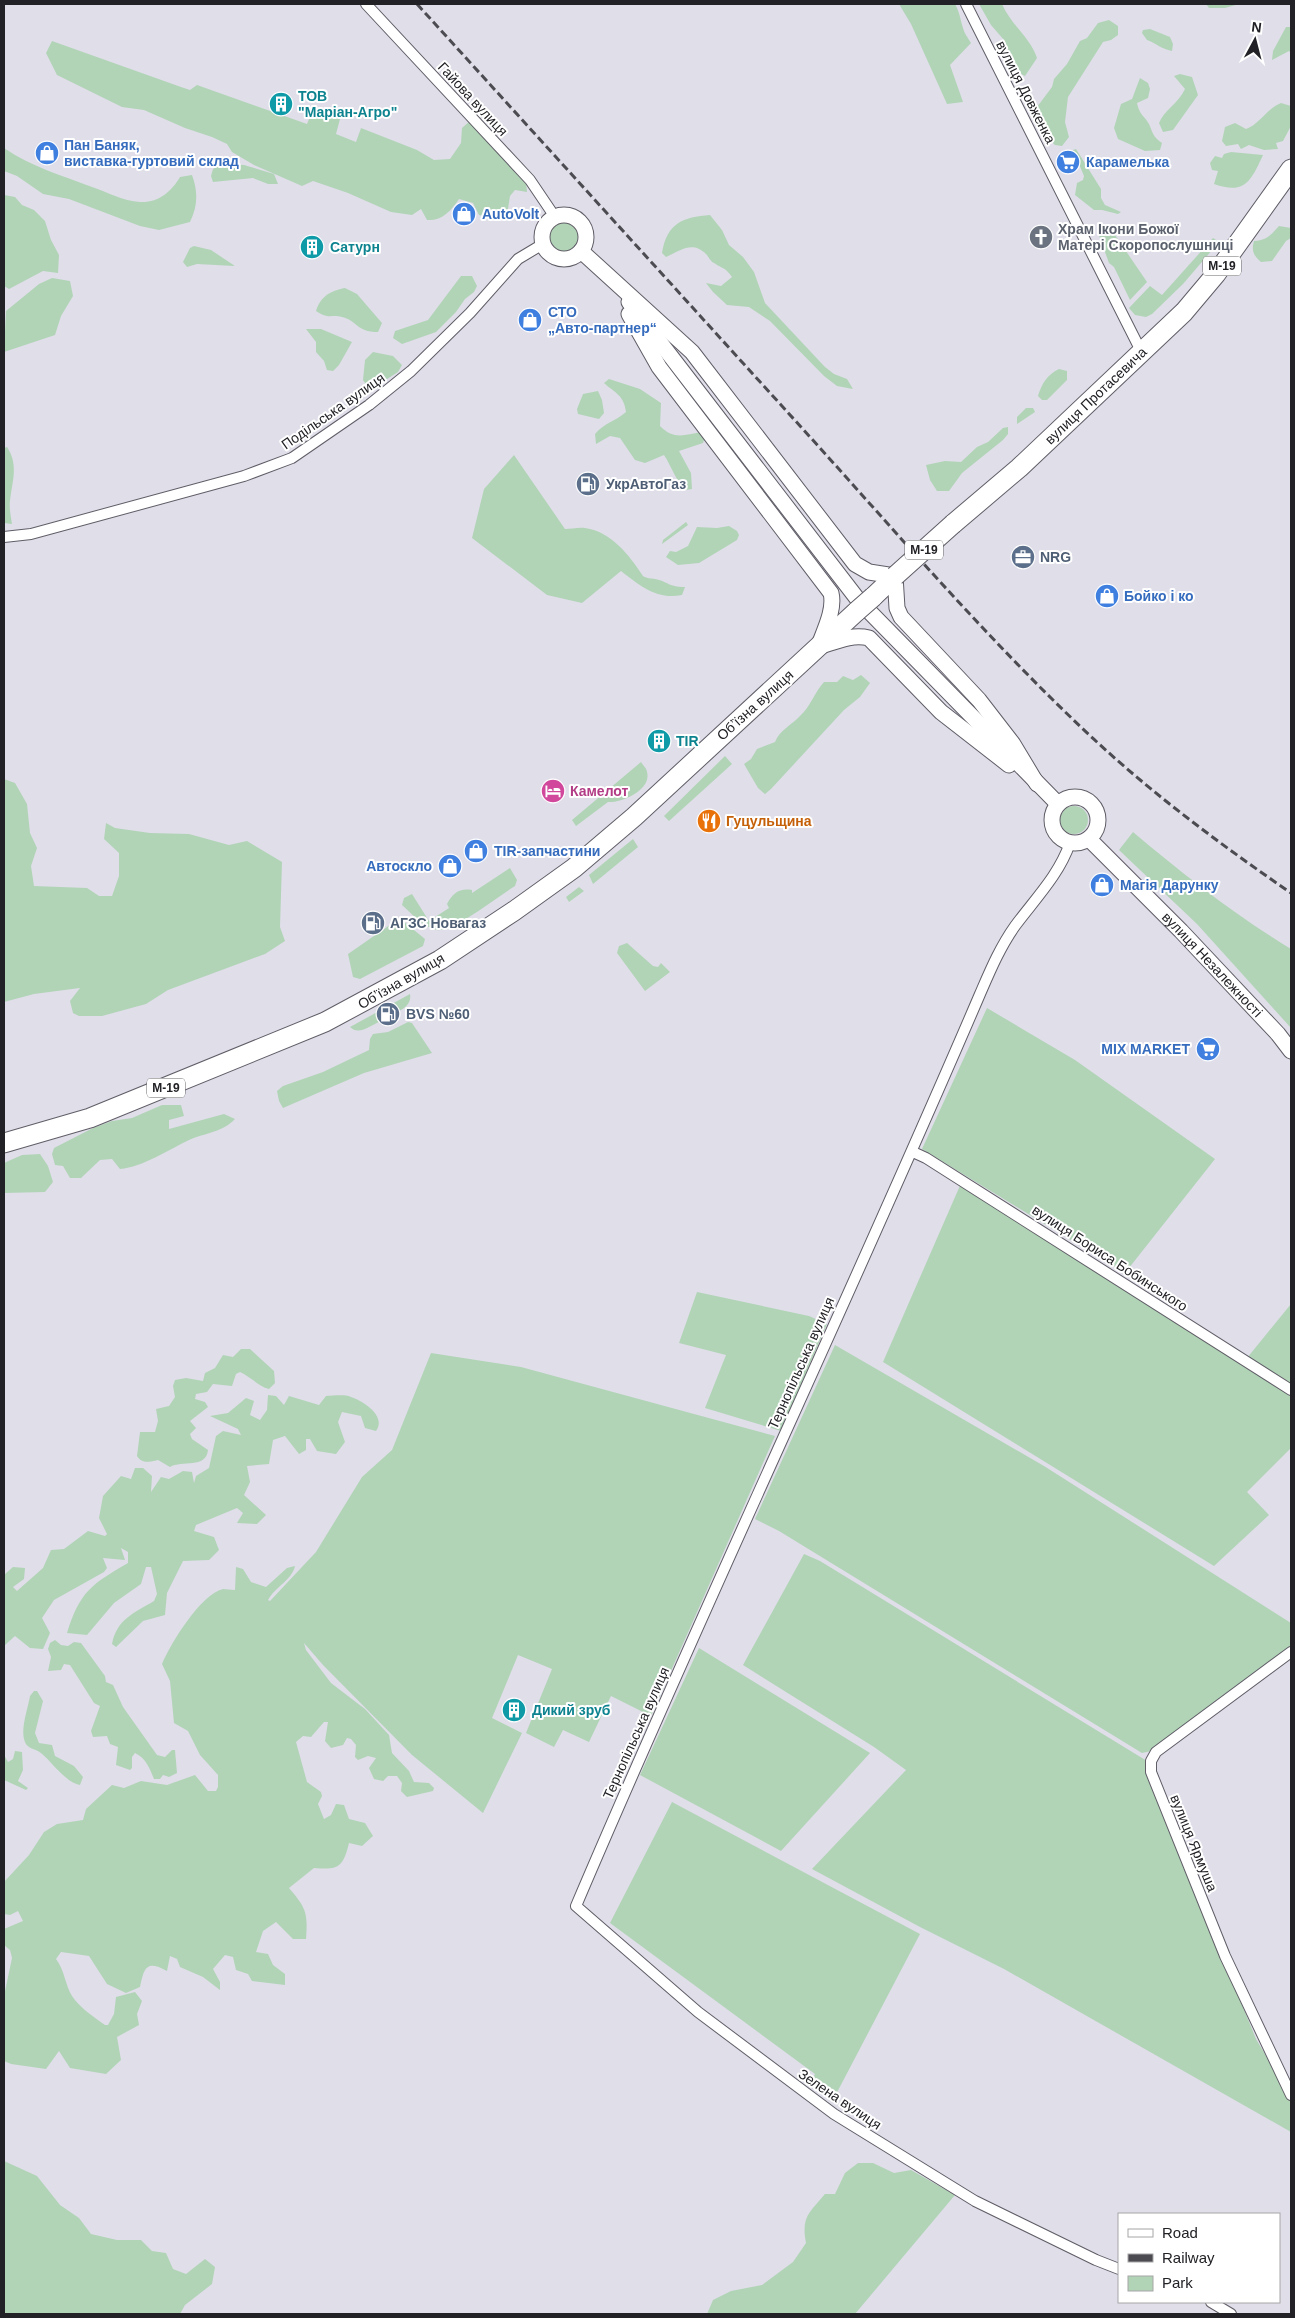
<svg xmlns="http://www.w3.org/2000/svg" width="1295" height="2318" viewBox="0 0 1295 2318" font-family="Helvetica,sans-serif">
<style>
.green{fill:#b1d4b7}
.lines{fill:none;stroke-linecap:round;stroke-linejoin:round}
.street-casing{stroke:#605d67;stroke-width:12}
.secondary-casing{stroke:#605d67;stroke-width:17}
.highway-casing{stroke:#605d67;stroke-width:21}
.street{stroke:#fff;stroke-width:10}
.secondary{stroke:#fff;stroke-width:15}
.highway{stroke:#fff;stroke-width:19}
.rail{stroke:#4c4b51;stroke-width:3;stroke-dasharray:8 4;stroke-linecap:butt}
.highway-bridge-casing{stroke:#605d67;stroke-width:21;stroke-linecap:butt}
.highway-bridge{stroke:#fff;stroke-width:19}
.labels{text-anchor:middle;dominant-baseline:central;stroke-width:4;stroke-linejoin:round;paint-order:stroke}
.shield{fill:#fff;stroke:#646467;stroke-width:1}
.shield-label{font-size:12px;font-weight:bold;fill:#222126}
.street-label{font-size:14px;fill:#222126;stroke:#fff}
.culture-label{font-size:14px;font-weight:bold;fill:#0d838f;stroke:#fff;text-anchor:start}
.shop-label{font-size:14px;font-weight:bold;fill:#366cbe;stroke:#fff;text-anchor:start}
.worship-label{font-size:14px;font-weight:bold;fill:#5b616d;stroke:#fff;text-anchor:start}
.service-label{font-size:14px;font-weight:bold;fill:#4e5e75;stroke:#fff;text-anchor:start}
.hotel-label{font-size:14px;font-weight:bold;fill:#b23c85;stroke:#fff;text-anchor:start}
.food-label{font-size:14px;font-weight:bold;fill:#c56008;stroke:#fff;text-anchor:start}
</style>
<rect width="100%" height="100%" fill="#e0dee9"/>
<!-- green -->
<path class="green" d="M899 4H955C960 13 960 19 963 28 964 33 968 38 971 43L950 65 963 102 947 104 911 24Z
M979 4H1002C1011 25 1030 37 1037 58L1025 76 1019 73 1004 40 991 25Z
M1206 4H1239L1225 8H1209Z
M1109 20 1118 26V35L1111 40 1103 42 1068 97 1065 122 1069 137 1062 146 1055 145 1049 139 1037 107 1052 87 1054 79 1067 64 1080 41 1087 38 1098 23Z
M1286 27H1291V53L1289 51 1272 60 1273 51Z
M1150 29 1170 37 1173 44 1172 51C1161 49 1156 43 1147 40L1142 33 1143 30Z
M52 41 181 87 190 90 197 85 307 124 313 109 340 119 336 134 356 142 361 128 417 150 434 160 450 159 461 143 462 128 471 120 526 181 527 192 515 190 510 196 508 209 488 217 479 215 473 203 459 199C451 211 442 221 427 220L421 209 412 215 391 212 348 193 313 181 302 186 254 165 232 152 227 144 212 137 185 128 144 110 122 107 57 75 46 53Z
M1180 74 1192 77 1198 95 1173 130 1163 132 1159 123C1164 110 1178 104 1185 89L1174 76Z
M1140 78 1148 83 1150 89 1148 98 1137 103C1140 116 1144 115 1149 124 1153 133 1153 137 1162 143L1160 150 1145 151 1118 139 1114 128 1121 104 1132 99Z
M1281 103 1291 106V126L1283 141 1276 143 1278 149 1264 150 1249 145 1241 149 1238 144 1226 146 1222 141 1225 127 1235 123 1246 129C1260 124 1266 109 1281 103Z
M4 148C32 167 61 175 92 187 107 192 123 201 140 202 158 203 171 192 180 177L192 175C198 191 198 206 190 222L159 230 140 226 69 199 43 194 17 176 4 171Z
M1076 149 1101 189V198L1105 205 1121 212 1118 214 1102 210H1094L1075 195 1077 183 1083 180 1084 176 1073 150Z
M1231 152 1263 155C1251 181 1245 195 1214 184L1218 171 1212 170 1210 163 1215 156 1222 158 1224 154Z
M222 164 244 165 274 174 278 184H268L253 178 213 182 211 176 213 169Z
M4 195 15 197 22 205 34 210 45 221 51 240 59 255 58 273 43 271 9 289 4 286Z
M710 215 722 230 729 245 743 257 754 272 765 303 825 367 834 374 847 379 853 389 837 386 824 376 770 321 749 307 727 305 713 292 706 283 721 286 732 277C725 267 723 269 714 263 710 261 709 257 706 254 692 240 680 251 666 257L662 253C667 223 683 217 710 215Z
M549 237a15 15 0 1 1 30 0a15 15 0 1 1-30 0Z
M1279 226 1291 228V238L1286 241 1272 261 1261 262C1254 256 1251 251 1254 241 1267 240 1270 236 1279 226Z
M1100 228 1111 229 1147 282 1130 300 1114 267 1109 263 1097 230Z
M1213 238 1219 242 1183 284 1152 314 1146 317 1135 315 1129 308 1150 286 1162 295Z
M194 246 211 250 235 266 197 264 187 267 183 262 190 248Z
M461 276H472L477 286 474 292 465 299 456 312 436 332 402 344 393 338 395 331 428 320Z
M52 278 70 281 73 296 61 316 55 335 4 352 6 311 39 284Z
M345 288 357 294 382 323 378 332C356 332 358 321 342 317 330 314 330 320 316 311 321 296 330 291 345 288Z
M306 329H321L352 342 339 365 333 371 327 370 324 361 316 352V342Z
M373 352 393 356 402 365 398 372 370 390 363 380 365 360Z
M1059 369 1067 371V380L1047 400H1042L1038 396C1042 383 1047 375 1059 369Z
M609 379 640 389 661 403 660 426C674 440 684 435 701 432L705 437 703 443 679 451 691 473 692 489 686 490C675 480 672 467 664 455L645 463 635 460 620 438 610 436 596 444 595 434C604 423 616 421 626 412 624 395 615 393 604 383Z
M598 391 602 400 604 413 599 419 578 414 577 409 583 394Z
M1026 408H1033L1035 412 1017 424V417Z
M1008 427V434L1003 440 962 473 949 491H937L930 480 926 465 945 461 961 462 977 447 988 442 1003 428Z
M7 447C19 465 12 481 10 501 9 508 11 517 12 524L4 523V448Z
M514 455 565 529C571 529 579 527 585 528 612 532 629 555 643 576 648 579 650 578 655 579 667 581 668 587 685 587L682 595C657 600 640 586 621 571L582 603 547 595 472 538 484 489Z
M686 522 688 525 662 544 663 540Z
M729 526 737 531 739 535 737 540 699 563 678 565 666 557 670 551 676 552 688 546 697 527 717 528Z
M861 675 870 683 860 697 844 710 771 789 765 794 758 788 744 764 751 759 757 749 775 742C780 730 790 726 799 717 811 706 814 693 824 682H837L843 676 853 680Z
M725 756 732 764 669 821 664 816Z
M641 762C643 765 647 769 647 772 652 790 621 803 608 802L576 826 572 820Z
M4 779 15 783 27 804 30 833 37 848 31 866 34 886 87 888 99 896H112L119 876V853L104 839 106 823 115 828 150 833 189 834 229 845 247 841 282 862 280 927 285 941 265 954 168 990 146 1004 102 1016H79L73 1013 70 1001 80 988 34 994 4 1002Z
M1060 820a14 14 0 1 1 28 0a14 14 0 1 1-28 0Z
M1133 832C1184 875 1235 915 1291 949V1028L1197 924 1119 850Z
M633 839 638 847 593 884 589 875Z
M510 868 517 880 515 886C500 895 452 933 437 930 423 927 412 914 402 905L404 898 412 894 429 921 449 908 447 904C453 893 459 888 472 890V893Z
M579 887 584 891 569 902 566 897Z
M397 920 403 921 425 939 423 946 360 979 353 977 348 954Z
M627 943 653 966 658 967 661 963 670 972 645 991 617 953 619 946Z
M410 994C412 1005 402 1010 393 1014L390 1010 379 1017 381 1021C371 1025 359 1036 350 1027Z
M987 1008 1075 1060 1215 1159 1125 1273 922 1149Z
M408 1022 412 1023 432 1053 364 1073 283 1108 279 1101 277 1091 283 1086 323 1072 369 1050 370 1039 373 1034 388 1032Z
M162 1105H181L184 1116 169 1120V1129L224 1114 235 1119C223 1132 205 1133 189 1140 168 1150 143 1167 120 1169L112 1159 100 1160 81 1178H70L63 1166 55 1165 52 1154 54 1148 93 1128 112 1121 132 1118Z
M40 1154 48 1166 53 1182 45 1192 4 1193V1163L22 1155Z
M962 1181 1291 1391V1448L1247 1492 1269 1515 1214 1566 883 1362Z
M697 1292 809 1316 827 1324 781 1431 705 1408 726 1355 679 1343Z
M1291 1304V1384L1247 1358Z
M835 1345 1044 1466 1291 1623V1646L1151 1751 1142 1753 779 1531 755 1519Z
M241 1349H250L274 1371 275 1383 269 1389C258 1386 251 1377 240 1372L236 1374 232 1386 213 1384 207 1392 196 1394 195 1399 205 1402 208 1407 190 1421 196 1428 190 1434 192 1439 208 1450C206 1469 182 1460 170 1467L158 1460C149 1462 142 1464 137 1456L140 1432H155L158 1421 156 1409 169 1406 175 1397 173 1386 175 1380 186 1378 203 1381 205 1373 215 1368 223 1355 233 1357Z
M431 1353 521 1367 775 1436 651 1716 611 1696 589 1742 563 1730 554 1747 526 1733 552 1669 518 1655 492 1718 522 1733 483 1813 412 1755 323 1665 304 1643 306 1650 331 1683 365 1709 389 1735 392 1753 409 1771 414 1782 429 1783 434 1788 433 1791 407 1797 401 1791 402 1783 397 1776H388L383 1781 374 1779 369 1768 376 1758 368 1756 358 1760 355 1757 356 1745 351 1739 347 1738 343 1745 331 1748 325 1741 328 1722H324L311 1737 303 1736 296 1742 307 1782 321 1792 322 1796 318 1804 324 1819 331 1815 336 1804 344 1805 349 1819 365 1823 373 1836 362 1846 349 1843C343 1868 338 1870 314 1868L289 1888C306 1908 308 1912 306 1939H293L276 1922 263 1931 256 1952 268 1954 273 1965 285 1974V1985L252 1981 248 1974 236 1970 233 1957 225 1955 213 1969 220 1982V1990L203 1977 180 1967 177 1959 170 1956 167 1971C147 1960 144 1967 140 1987L126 1993 107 1984 89 1956 61 1952 56 1959C65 1971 65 1985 72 1996 79 2007 94 2017 105 2025H108L114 2014 116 1997 135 1992 142 2001 137 2014 139 2025 117 2037 121 2060 106 2074 70 2068 59 2051 46 2069 11 2064 4 2061V1996L12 1958 10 1950 4 1945V1929L23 1921 18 1911 10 1915 4 1914V1882L29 1855 44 1832 57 1824 83 1820 86 1809 112 1785 124 1788 141 1781 167 1785 195 1775 208 1791H216L218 1787V1775L200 1755 188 1731 174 1723 170 1681 162 1664C171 1643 200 1595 223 1589 226 1589 231 1590 235 1590L236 1567 243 1569 251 1582 266 1587 287 1568 295 1566C292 1580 275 1587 268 1600L270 1601 316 1552 362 1477 392 1450Z
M268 1395 276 1396 284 1405 289 1396 319 1405 326 1396C333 1396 344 1394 351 1397 363 1401 387 1416 376 1431L365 1428 361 1416 342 1412 338 1422 345 1442 336 1454 317 1451 310 1439H306V1450L299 1454 285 1436 273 1440 269 1464 247 1466 250 1482 244 1495 266 1515 257 1524 237 1523 243 1513 237 1508 196 1525 194 1531 214 1537 219 1550 209 1560 183 1561 167 1593 165 1615 143 1621 116 1647 112 1644C117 1619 134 1613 154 1601L157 1594 151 1567H146L141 1584 114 1603 87 1635 67 1633C80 1591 92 1584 128 1563V1552L121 1548 125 1560 103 1558 107 1568 104 1572 54 1600 42 1618 50 1633 43 1649 30 1648 15 1636 4 1646V1575L13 1567 25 1568 24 1579 13 1587 17 1591 43 1568 51 1550 64 1549 88 1531 105 1536 107 1534 99 1518 103 1496 121 1476 131 1479 135 1468H143L152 1476 151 1492 161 1477 169 1479 183 1471 192 1472 194 1483 196 1476 209 1468 216 1436 223 1431 241 1435 238 1429 210 1416 228 1413 246 1398 254 1401 250 1415 260 1420 267 1410Z
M804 1554 820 1561 1147 1761 1148 1773 1256 2039 1291 2098V2132L1004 1969 920 1927 812 1869 906 1770 874 1747 743 1665Z
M55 1640 61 1645 68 1646 74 1642 81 1643 105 1676 106 1682 113 1685 123 1707 157 1755 165 1757 172 1750H175L177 1773 169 1777 163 1775 160 1779H154C150 1769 146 1758 135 1753L132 1757V1768L130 1770 116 1765 118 1747 110 1744 107 1736 93 1737 91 1731 100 1706 94 1703 70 1665 64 1664 61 1670 48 1671 51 1657 48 1649 50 1643Z
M699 1648 870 1753 781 1851 640 1775Z
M34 1691H37L43 1701 35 1733 39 1743 52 1745 55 1756 74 1766 83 1777 80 1785C65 1782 53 1763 41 1753 34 1748 26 1749 24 1739 21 1727 28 1708 30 1696Z
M15 1751 22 1752 23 1770 18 1781 28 1788 26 1790 4 1780V1755L8 1762 13 1759Z
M672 1802 920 1934 833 2100 810 2083 815 2074 610 1923Z
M4 2161 37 2176 60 2205 79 2218 91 2234 117 2240H141L152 2251 166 2253 173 2269 186 2274 205 2259 215 2267 212 2284 185 2305 180 2314H4Z
M858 2163H873L894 2173 911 2170 955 2195 855 2314H707L713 2300 731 2291 762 2285 793 2262 806 2243C801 2217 809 2213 825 2194H835L845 2173Z"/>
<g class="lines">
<!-- street casing -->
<g class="street-casing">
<path id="street" d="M366 4 530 180 555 217
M966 4 1142 353
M4 537 31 534 244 476 292 458 369 405 411 371 470 313 518 259 543 244
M1070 843C1059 875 1035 899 1015 926 1000 947 990 971 980 994 849 1300 706 1600 576 1906L698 2012 834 2114 975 2201 1096 2260 1119 2269
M913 1152 926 1158 1291 1390
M1291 1652 1156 1752 1151 1761V1772L1225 1956 1291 2095
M1211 2302 1231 2314"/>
</g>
<!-- secondary casing -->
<g class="secondary-casing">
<g id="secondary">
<circle cx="564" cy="237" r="22"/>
<path d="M581 251 692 352 855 564 869 572 895 576 897 608 901 617 979 700 1013 744 1037 784"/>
<path d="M629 302 859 601 1058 804"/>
<path d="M629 314 659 367 831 593C835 609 825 629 819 645"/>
<path d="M821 646C837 641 852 634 869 638L941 712 1009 765"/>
<circle cx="1075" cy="820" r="23"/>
<path id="s1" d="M1089 839 1181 931 1278 1034 1291 1051"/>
</g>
</g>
<!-- highway casing -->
<g class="highway-casing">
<g id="highway">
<path id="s2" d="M953 524 1019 468 1184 312 1216 274 1291 169"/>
<path d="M873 597 895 576"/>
<path d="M4 1143 90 1118 325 1022 440 960 514 911 574 868 634 817 857 611"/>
</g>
</g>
<!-- street -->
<use href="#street" class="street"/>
<!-- secondary -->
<use href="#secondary" class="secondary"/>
<!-- highway -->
<use href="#highway" class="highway"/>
<!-- rail -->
<path class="rail" d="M417 4C545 145 673 286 801 427 898 534 992 645 1098 743 1158 798 1224 847 1291 893"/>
<!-- highway-bridge casing -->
<g class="highway-bridge-casing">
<path id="highway-bridge" d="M895 576 953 524
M857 611 873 597"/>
</g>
<!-- highway-bridge -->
<use href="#highway-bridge" class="highway-bridge"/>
</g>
<!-- icons -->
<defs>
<g id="building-disc" transform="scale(1.25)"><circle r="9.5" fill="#0f9aa8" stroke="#fff"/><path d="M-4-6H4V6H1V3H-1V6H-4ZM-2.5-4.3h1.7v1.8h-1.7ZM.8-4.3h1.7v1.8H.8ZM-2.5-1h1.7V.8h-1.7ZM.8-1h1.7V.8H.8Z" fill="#fff"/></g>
<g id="shop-disc" transform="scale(1.25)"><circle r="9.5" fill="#3f7fe0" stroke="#fff"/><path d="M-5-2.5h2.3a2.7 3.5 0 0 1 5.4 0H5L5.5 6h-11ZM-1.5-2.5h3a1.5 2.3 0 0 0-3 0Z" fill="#fff"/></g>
<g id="supermarket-disc" transform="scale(1.25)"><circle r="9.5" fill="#3f7fe0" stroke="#fff"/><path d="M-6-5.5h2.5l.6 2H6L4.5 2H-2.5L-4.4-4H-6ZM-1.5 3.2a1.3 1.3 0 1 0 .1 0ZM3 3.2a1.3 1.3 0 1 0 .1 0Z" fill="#fff"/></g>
<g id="church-disc" transform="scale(1.25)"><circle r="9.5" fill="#6b7280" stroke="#fff"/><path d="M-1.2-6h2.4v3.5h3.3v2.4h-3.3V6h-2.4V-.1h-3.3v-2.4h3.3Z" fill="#fff"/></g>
<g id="fuel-disc" transform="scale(1.25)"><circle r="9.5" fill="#5c6f8a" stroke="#fff"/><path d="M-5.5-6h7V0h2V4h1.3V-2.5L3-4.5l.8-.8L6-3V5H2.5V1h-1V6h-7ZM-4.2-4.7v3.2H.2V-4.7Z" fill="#fff"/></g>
<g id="office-disc" transform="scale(1.25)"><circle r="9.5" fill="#5c6f8a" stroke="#fff"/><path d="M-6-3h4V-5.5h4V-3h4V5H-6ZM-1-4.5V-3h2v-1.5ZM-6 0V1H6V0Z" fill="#fff"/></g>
<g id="hotel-disc" transform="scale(1.25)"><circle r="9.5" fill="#d1479c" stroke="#fff"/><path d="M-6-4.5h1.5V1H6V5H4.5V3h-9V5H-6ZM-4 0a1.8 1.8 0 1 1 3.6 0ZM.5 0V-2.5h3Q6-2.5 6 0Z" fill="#fff"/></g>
<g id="restaurant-disc" transform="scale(1.25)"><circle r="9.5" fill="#e8710a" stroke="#fff"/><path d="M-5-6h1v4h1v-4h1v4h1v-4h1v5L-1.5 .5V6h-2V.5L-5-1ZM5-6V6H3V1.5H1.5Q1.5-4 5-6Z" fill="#fff"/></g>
</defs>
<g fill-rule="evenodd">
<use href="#building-disc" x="281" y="104"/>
<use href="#shop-disc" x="47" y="153"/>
<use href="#supermarket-disc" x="1068" y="162"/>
<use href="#shop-disc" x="464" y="214"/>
<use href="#church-disc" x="1041" y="237"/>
<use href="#building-disc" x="312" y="247"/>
<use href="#shop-disc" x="530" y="320"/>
<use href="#fuel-disc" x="588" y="484"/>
<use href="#office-disc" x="1023" y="557"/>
<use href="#shop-disc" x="1107" y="596"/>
<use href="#building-disc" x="659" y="741"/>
<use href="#hotel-disc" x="553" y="791"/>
<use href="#restaurant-disc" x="709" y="821"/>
<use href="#shop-disc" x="476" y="851"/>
<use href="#shop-disc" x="450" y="866"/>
<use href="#shop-disc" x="1102" y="885"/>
<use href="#fuel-disc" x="373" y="923"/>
<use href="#fuel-disc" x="388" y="1014"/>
<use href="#supermarket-disc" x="1208" y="1049"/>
<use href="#building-disc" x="514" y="1710"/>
</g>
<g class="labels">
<!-- shield labels -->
<g class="shield">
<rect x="1203" y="256.5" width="38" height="19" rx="4"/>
<rect x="905" y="540.5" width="38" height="19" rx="4"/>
<rect x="147" y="1078.5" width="38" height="19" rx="4"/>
</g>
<g class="shield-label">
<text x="1222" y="266">М-19</text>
<text x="924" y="550">М-19</text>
<text x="166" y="1088">М-19</text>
</g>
<!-- street labels -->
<g class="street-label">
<text transform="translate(1026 92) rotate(63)">вулиця Довженка</text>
<text transform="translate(473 99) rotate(47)">Гайова вулиця</text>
<text stroke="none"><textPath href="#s2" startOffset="192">вулиця Протасевича</textPath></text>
<text transform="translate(333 411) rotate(-35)">Подільська вулиця</text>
<text transform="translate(755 705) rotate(-42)">Обʼїзна вулиця</text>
<text stroke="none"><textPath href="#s1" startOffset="176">вулиця Незалежності</textPath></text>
<text transform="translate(401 981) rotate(-30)">Обʼїзна вулиця</text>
<text transform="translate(1110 1258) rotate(33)">вулиця Бориса Бобинського</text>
<text transform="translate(801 1363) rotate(-66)">Тернопільська вулиця</text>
<text transform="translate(636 1733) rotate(-66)">Тернопільська вулиця</text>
<text transform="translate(1194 1843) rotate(68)">вулиця Ярмуша</text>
<text transform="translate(840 2099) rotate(34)">Зелена вулиця</text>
</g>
<!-- culture labels -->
<g class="culture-label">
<text x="298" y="96">ТОВ<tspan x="298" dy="16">"Маріан-Агро"</tspan></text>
<text x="330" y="247">Сатурн</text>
<text x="676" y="741">TIR</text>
<text x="532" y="1710">Дикий зруб</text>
</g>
<!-- shop labels -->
<g class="shop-label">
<text x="64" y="145">Пан Баняк,<tspan x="64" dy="16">виставка-гуртовий склад</tspan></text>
<text x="1086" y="162">Карамелька</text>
<text x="482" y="214">AutoVolt</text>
<text x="548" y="312">СТО<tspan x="548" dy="16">„Авто-партнер“</tspan></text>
<text x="1124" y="596">Бойко і ко</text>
<text x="494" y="851">TIR-запчастини</text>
<text x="432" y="866" text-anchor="end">Автоскло</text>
<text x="1120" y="885">Магія Дарунку</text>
<text x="1190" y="1049" text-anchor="end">MIX MARKET</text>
</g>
<!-- worship labels -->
<g class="worship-label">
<text x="1058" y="229">Храм Ікони Божої<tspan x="1058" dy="16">Матері Скоропослушниці</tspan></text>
</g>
<!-- service labels -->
<g class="service-label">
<text x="606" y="484">УкрАвтоГаз</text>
<text x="1040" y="557">NRG</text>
<text x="390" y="923">АГЗС Новагаз</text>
<text x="406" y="1014">BVS №60</text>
</g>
<!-- hotel labels -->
<g class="hotel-label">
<text x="570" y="791">Камелот</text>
</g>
<!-- food labels -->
<g class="food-label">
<text x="726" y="821">Гуцульщина</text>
</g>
</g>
<!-- border -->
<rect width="1295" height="2318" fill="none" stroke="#222126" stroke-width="10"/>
<!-- legend -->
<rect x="1118" y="2213" width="162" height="90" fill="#ffffff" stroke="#a7a6a8"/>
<rect x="1128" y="2229" width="25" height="8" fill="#ffffff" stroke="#a7a6a8"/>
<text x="1162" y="2238" font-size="15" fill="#222126">Road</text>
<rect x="1128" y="2254" width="25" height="8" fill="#4c4b51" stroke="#a7a6a8"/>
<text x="1162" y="2263" font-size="15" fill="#222126">Railway</text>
<rect x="1128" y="2276" width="25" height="15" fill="#b1d4b7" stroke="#a7a6a8"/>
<text x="1162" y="2288" font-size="15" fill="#222126">Park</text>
<!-- north arrow -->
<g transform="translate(1255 40) rotate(7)" stroke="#ffffff" stroke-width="4" paint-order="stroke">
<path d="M0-4L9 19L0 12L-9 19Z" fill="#222126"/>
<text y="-8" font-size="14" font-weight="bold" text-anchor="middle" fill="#222126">N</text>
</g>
</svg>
